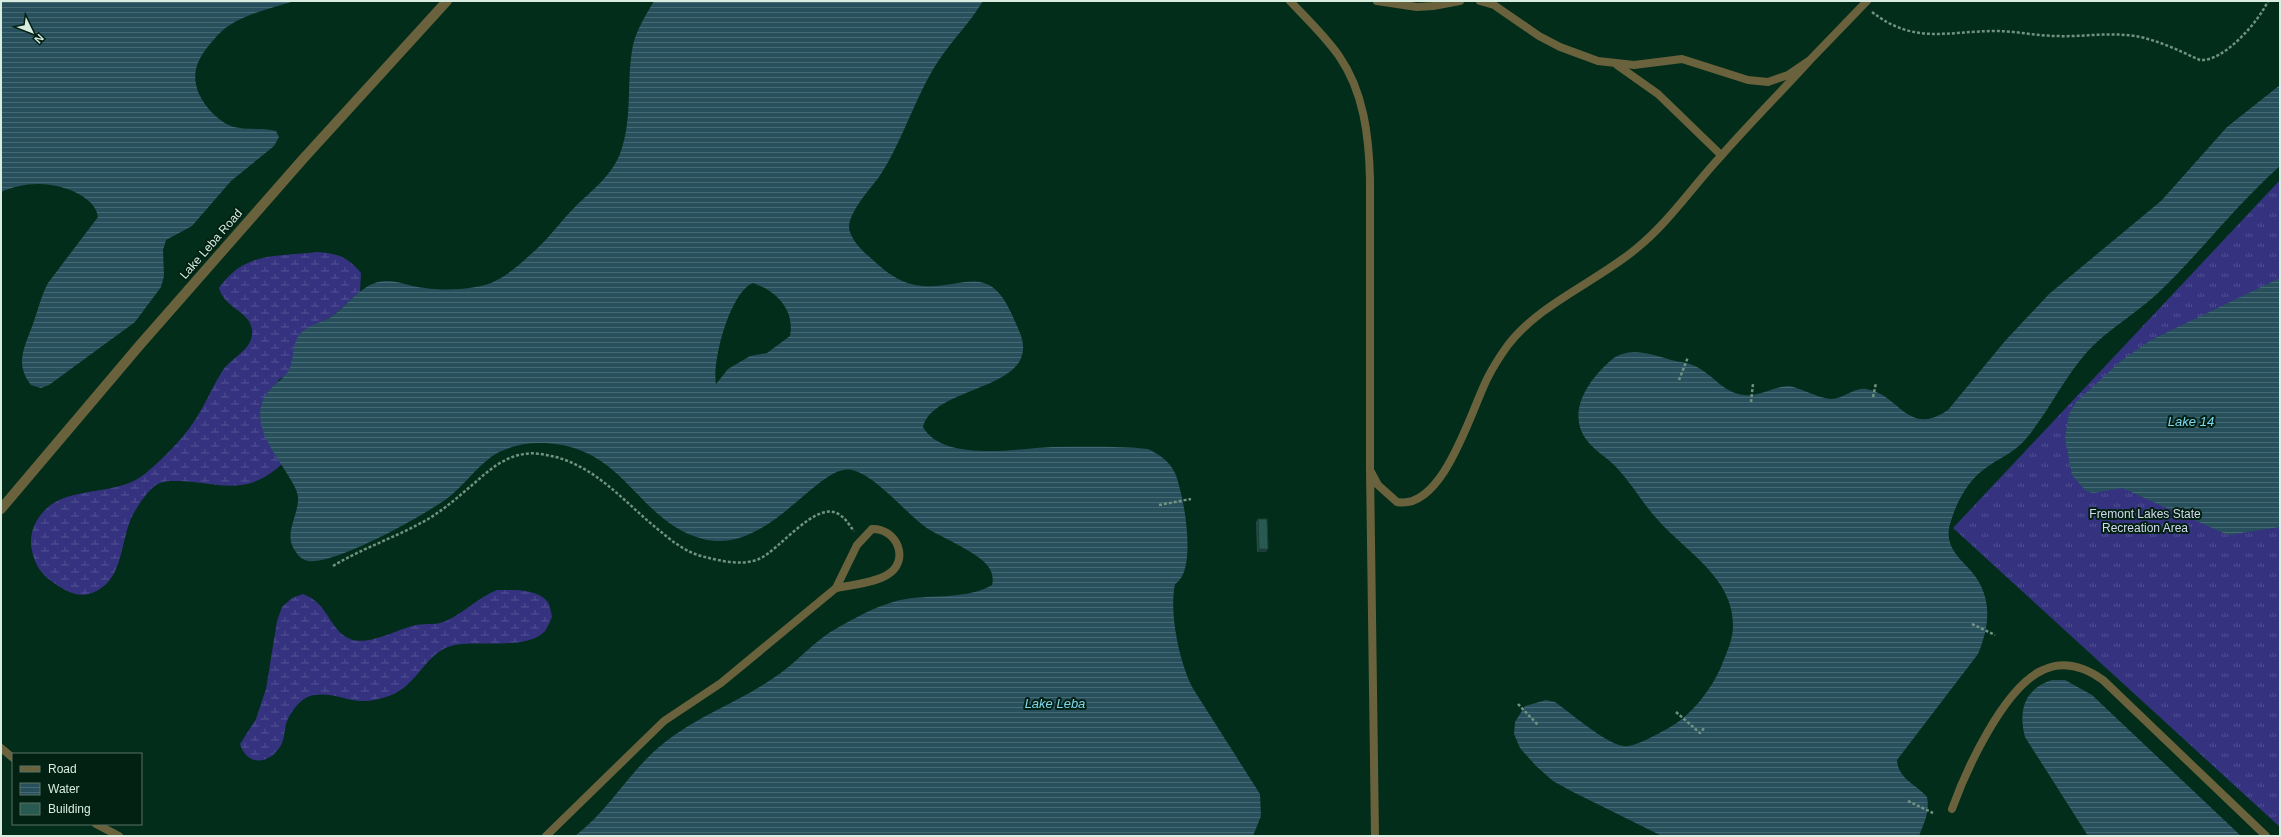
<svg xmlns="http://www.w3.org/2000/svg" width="2281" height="837" viewBox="0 0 2281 837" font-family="Helvetica,sans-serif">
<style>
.grass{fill:url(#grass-tufts)}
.wetland{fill:url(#wetland-marsh)}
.water{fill:url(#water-rules);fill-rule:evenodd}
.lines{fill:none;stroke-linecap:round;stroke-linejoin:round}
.path{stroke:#719181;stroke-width:2.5;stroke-dasharray:3 2;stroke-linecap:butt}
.lane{stroke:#69623c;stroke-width:8}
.street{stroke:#69623c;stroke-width:10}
.wall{fill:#224d46}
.shaded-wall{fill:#1c3f39}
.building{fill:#285a51;stroke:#1c3f39}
.labels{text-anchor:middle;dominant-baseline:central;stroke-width:4;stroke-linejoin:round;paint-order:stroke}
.street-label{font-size:12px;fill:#d8ede0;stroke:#032113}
.park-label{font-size:12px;fill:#d5d9ef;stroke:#032113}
.water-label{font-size:13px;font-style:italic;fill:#7ed7f2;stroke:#032113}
</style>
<defs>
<pattern id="grass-tufts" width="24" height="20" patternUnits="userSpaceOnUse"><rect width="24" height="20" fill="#353380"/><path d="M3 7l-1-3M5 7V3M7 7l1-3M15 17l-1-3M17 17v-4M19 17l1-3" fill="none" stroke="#525192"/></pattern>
<pattern id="wetland-marsh" width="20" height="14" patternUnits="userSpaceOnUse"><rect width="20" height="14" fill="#353380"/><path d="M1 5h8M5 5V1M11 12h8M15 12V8" fill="none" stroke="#525192"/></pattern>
<pattern id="water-rules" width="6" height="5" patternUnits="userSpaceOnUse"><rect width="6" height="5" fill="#27505c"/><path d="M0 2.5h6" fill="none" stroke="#466a73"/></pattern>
</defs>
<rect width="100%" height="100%" fill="#022d1a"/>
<!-- grass -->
<path class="grass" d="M2280 180V827L1953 528Z"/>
<!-- wetland -->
<path class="wetland" d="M317 252C337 253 348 257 361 273L360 292 334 315 320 323 287 375 278 380 269 444 282 464C247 496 223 484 181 481 173 481 163 480 156 485 146 492 134 511 130 521 120 547 122 582 92 593 84 596 75 595 67 591 54 584 40 575 35 561 30 548 29 535 36 522 59 480 113 501 146 473 167 455 186 436 200 412 208 398 214 384 223 370 232 357 254 349 252 330 250 311 225 309 219 288 245 251 277 257 317 252Z
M497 590C514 590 536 588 548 602 550 606 551 613 552 617 550 621 548 627 545 631 526 652 471 638 448 647 422 657 417 689 383 698 377 699 371 701 365 701 349 702 332 692 315 695 302 696 292 710 287 721 284 729 285 740 280 747 268 765 247 766 240 744L256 719 266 689 277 621 282 607 292 598 303 594C306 596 311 597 314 600 328 610 332 630 348 638 366 648 397 629 416 625 427 623 437 626 448 620 466 611 479 597 497 590Z"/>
<!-- water -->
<path class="water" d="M1 1H295C272 8 240 15 222 31 216 36 211 43 206 49 195 64 192 77 199 94 205 107 218 121 231 126 245 131 262 127 276 131L279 137 274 146 231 181 192 226 166 240 163 250 164 276 161 287 135 322 49 385 41 388 31 385C14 364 25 346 33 324 38 310 41 296 48 283L98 217C95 194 57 183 37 184 25 184 12 187 1 192Z
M654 1H983C970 23 951 41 937 63 914 99 903 141 879 177 870 189 844 217 850 232 854 244 865 253 874 261 886 272 899 282 915 285 959 293 988 257 1013 317 1017 327 1024 338 1023 350 1020 390 933 389 923 427 943 463 1020 448 1053 447 1085 447 1117 446 1148 449 1160 455 1169 461 1175 473 1184 495 1198 571 1175 584 1169 613 1179 660 1192 687L1260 794 1261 816 1253 836H575C607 812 628 774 658 748 692 718 735 704 772 679 796 664 814 640 839 627 860 615 882 603 906 599 931 595 969 599 992 585 998 563 968 551 951 541 942 536 931 532 923 525 903 510 876 476 852 470 818 462 769 556 703 539 635 521 625 442 538 443 523 443 503 448 491 457 476 468 464 485 449 497 427 514 335 565 309 561 303 560 299 557 296 552 282 535 299 516 298 497 297 489 292 482 288 475 275 453 252 426 263 400 270 385 284 380 289 370 295 358 291 342 302 332 310 325 322 322 331 317 349 305 362 282 385 281 398 280 411 287 425 288 444 291 480 290 497 280 509 274 520 264 530 255 547 241 559 223 575 207 592 190 613 175 621 151 633 117 626 81 633 45 637 29 646 15 654 1ZM753 283C777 291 795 310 790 336L767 353 750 356 728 369 716 384C712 361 730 292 753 283Z
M2280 85V166C2236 205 2201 252 2158 293 2136 314 2108 329 2087 352 2063 379 2048 413 2024 441 2014 452 2002 457 1990 465 1969 478 1957 500 1950 524 1942 554 1971 563 1981 586 1992 609 1987 632 1978 654L1897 760C1898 779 1916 784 1927 797 1930 812 1924 823 1919 836H1662L1573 792 1553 781 1536 766 1520 748 1514 734 1515 722 1525 706 1546 700 1555 702C1571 713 1611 749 1628 746 1641 744 1655 735 1667 729 1690 717 1711 690 1721 667 1726 654 1733 640 1733 626 1734 578 1686 552 1658 520 1643 504 1632 484 1617 468 1609 459 1598 453 1590 444 1565 417 1585 384 1608 363 1626 345 1650 354 1671 360 1680 362 1690 363 1697 367 1714 376 1724 393 1744 395 1760 397 1774 386 1790 386 1803 389 1818 398 1831 399 1843 399 1855 387 1866 389 1900 394 1907 438 1948 410L2005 341 2049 294 2161 201 2227 127Z
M2280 278V527L2228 535 2122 488 2093 493 2086 491 2072 475 2065 438 2069 414 2076 402 2122 360 2151 340Z
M2052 680H2065L2092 695 2241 836H2088L2025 737C2018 711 2024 689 2052 680Z"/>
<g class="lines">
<!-- path -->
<path class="path" d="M1872 12C1914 45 1948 31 1996 31 2016 31 2037 36 2057 36 2080 37 2103 33 2126 35 2153 37 2177 50 2200 60 2224 62 2259 21 2268 1
M1679 380 1688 357
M1873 397 1876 383
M1751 402 1753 384
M1159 505 1191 499
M333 566C361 549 391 539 419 524 441 513 459 496 478 480 491 468 507 456 525 454 535 452 546 455 556 457 599 469 626 504 660 531 673 542 687 553 705 557 721 561 742 566 759 559 780 550 817 498 840 515 846 519 850 526 854 531
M1972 624 1995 635
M1518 704 1538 725
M1676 712 1700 733 1705 727
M1908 801 1933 813"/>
<!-- lane -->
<path class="lane" d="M1290 1C1307 19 1325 36 1339 56 1364 92 1369 137 1370 179V469L1375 836
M1377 1 1417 7 1433 6 1460 1
M1480 1 1494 5 1539 36 1560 47 1598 61 1634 65 1682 59 1748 80 1768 82 1788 75 1810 60 1867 1
M1617 65 1658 94 1721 155
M1371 472 1378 485 1397 502C1443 511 1471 411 1487 379 1493 367 1500 356 1508 345 1539 304 1598 281 1637 248 1669 222 1693 186 1721 156 1750 123 1781 92 1810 60
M872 529C897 528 911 561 887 575 873 583 852 585 836 588L857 545Z
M1 748 13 758
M1952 809C1966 770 2004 687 2043 670 2064 660 2085 667 2103 680L2266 836
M96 824 119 836
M546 836 664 721 721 683 836 588"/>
<!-- street -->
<path class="street" d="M1 509 139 346 303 159 447 1"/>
</g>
<!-- wall -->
<path class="wall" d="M1258 519 1266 552H1257L1256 522Z"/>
<!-- shaded-wall -->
<path class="shaded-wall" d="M1259 549H1268L1266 552H1257Z"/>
<!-- building -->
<path class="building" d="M1258 519H1267L1268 549H1259Z"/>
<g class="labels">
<!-- street labels -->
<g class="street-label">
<text transform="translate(211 244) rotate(-49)">Lake Leba Road</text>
</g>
<!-- park labels -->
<g class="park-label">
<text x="2145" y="514">Fremont Lakes State<tspan x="2145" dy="14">Recreation Area</tspan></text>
</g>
<!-- water labels -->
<g class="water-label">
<text x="2191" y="421">Lake 14</text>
<text x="1055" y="703">Lake Leba</text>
</g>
</g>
<!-- border -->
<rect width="2281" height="837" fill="none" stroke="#d8ede0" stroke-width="4"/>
<!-- legend -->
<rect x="12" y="753" width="130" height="72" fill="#032113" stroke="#587365"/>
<rect x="20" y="766" width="20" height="6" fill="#69623c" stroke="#587365"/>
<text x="48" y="773" font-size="12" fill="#d8ede0">Road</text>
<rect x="20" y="783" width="20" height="12" fill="url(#water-rules)" stroke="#587365"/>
<text x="48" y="793" font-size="12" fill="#d8ede0">Water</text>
<rect x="20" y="803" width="20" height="12" fill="#285a51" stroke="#587365"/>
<text x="48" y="813" font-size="12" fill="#d8ede0">Building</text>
<!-- north arrow -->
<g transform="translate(32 32) rotate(133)" stroke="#032113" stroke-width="3" paint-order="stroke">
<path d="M0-3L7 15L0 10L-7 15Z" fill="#d8ede0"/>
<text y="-6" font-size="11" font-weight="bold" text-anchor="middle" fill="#d8ede0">N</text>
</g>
</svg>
